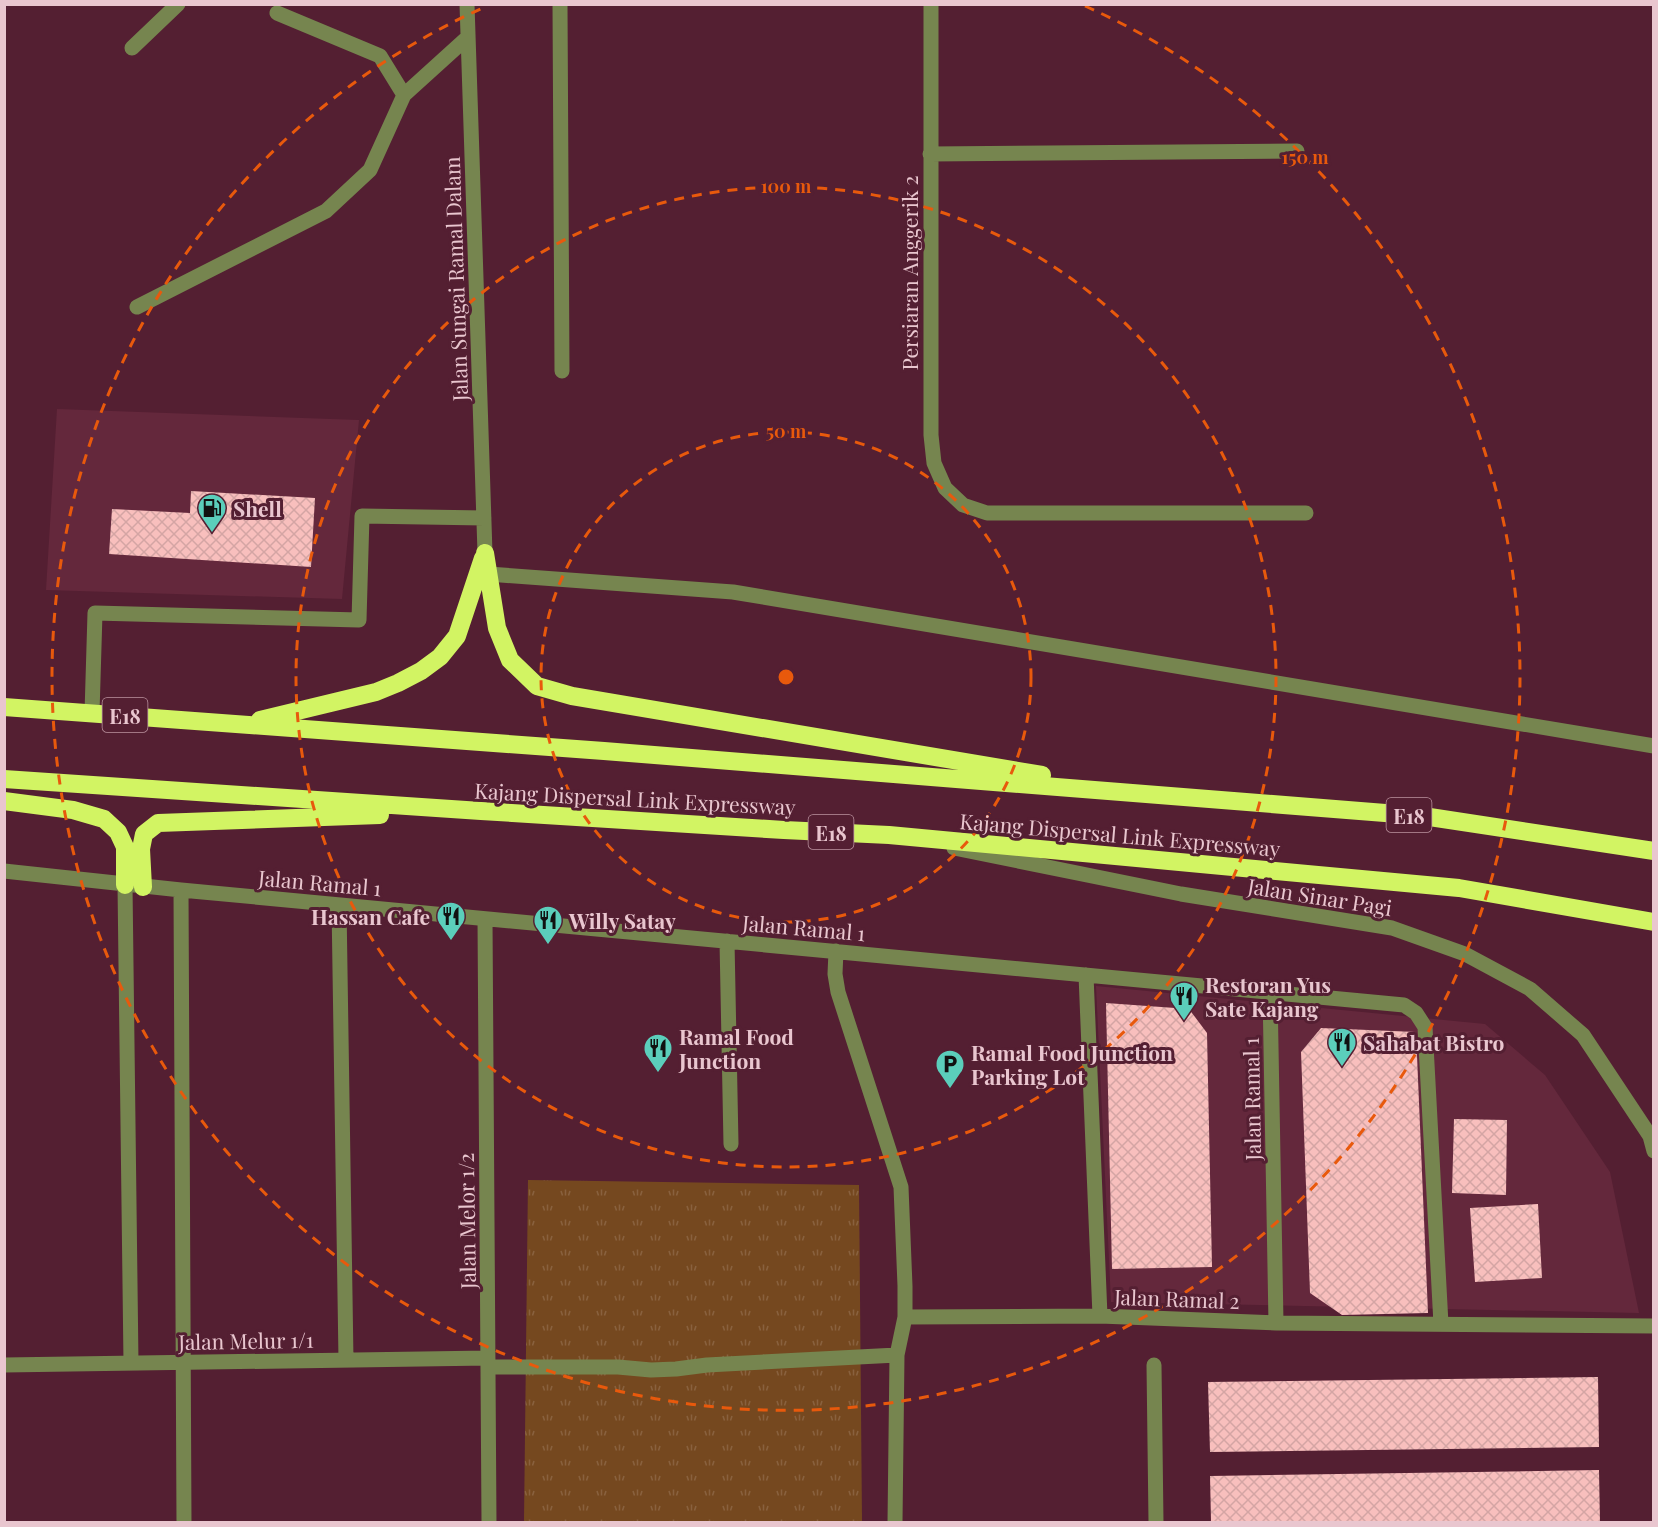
<svg xmlns="http://www.w3.org/2000/svg" width="1658" height="1527" viewBox="0 0 1658 1527" font-family="'Playfair Display',serif">
<style>
.built{fill:#64283c}
.park{fill:url(#park-tufts)}
.building{fill:url(#building-cross-hatch)}
.lines{fill:none;stroke-linecap:round;stroke-linejoin:round}
.minor{stroke:#76854f;stroke-width:15}
.highway{stroke:#d2f463;stroke-width:18}
.ring{fill:none;stroke:#e8590c;stroke-width:3;stroke-dasharray:10 8}
.labels{text-anchor:middle;dominant-baseline:central;stroke-width:6;stroke-linejoin:round;paint-order:stroke}
.shield{fill:#541f32;stroke:#bc94a0;stroke-width:1.5}
.shield-label{font-size:20px;font-weight:bold;fill:#e9c6cf}
.street-label{font-size:21px;fill:#e9c6cf;stroke:#541f32}
.poi-label{font-size:21px;font-weight:bold;fill:#e9c6cf;stroke:#541f32;text-anchor:start}
.centre{fill:#e8590c;stroke:#541f32;stroke-width:3}
.ring-label{font-size:18px;text-anchor:middle;font-weight:bold;fill:#e8590c;stroke:#541f32;stroke-width:6;stroke-linejoin:round;paint-order:stroke}
</style>
<defs>
<pattern id="park-tufts" width="24" height="20" patternUnits="userSpaceOnUse" patternTransform="scale(1.5)"><rect width="24" height="20" fill="#75481f"/><path d="M3 7l-1-3M5 7V3M7 7l1-3M15 17l-1-3M17 17v-4M19 17l1-3" fill="none" stroke="#89613e"/></pattern>
<pattern id="building-cross-hatch" width="8" height="8" patternUnits="userSpaceOnUse" patternTransform="scale(1.5)"><rect width="8" height="8" fill="#f8bfbd"/><path d="M0 0l8 8M0 8l8-8" fill="none" stroke="#d4a5a4"/></pattern>
</defs>
<rect width="100%" height="100%" fill="#541f32"/>
<!-- built -->
<path class="built" d="M57 409 359 420 342 599 46 590Z
M1096 986 1485 1024 1545 1075 1610 1172 1639 1313 1111 1302Z"/>
<!-- park -->
<path class="park" d="M528 1180 859 1185 862 1522H524Z"/>
<!-- building -->
<path class="building" d="M191 491 315 498 311 567 109 554 112 509 190 513Z
M1106 1003 1189 1009 1207 1033 1212 1267 1112 1269Z
M1321 1028 1416 1032 1428 1313 1342 1315 1310 1293 1301 1052Z
M1454 1119 1507 1120 1506 1195 1452 1193Z
M1538 1204 1542 1278 1475 1282 1470 1208Z
M1598 1377 1599 1447 1210 1452 1208 1382Z
M1599 1470 1600 1522H1211L1210 1476Z"/>
<g class="lines">
<!-- minor -->
<path class="minor" d="M467 4 485 553
M560 4 562 371
M931 4V435L934 463 945 488 963 505 987 513H1306
M277 13 380 56 404 95
M132 48 178 4
M930 154 1297 151
M137 307 326 211 370 170 404 95 468 37
M488 574 733 592 1654 746
M92 713 95 613 359 620 362 516 484 518
M954 848 1181 894 1392 928 1465 954 1530 989 1583 1035 1650 1136 1654 1151
M4 871 181 890 1404 1005 1416 1013 1425 1027 1441 1324
M125 885 131 1363
M181 890 184 1522
M339 905 346 1360
M485 919 489 1522
M727 941 731 1144
M836 951 835 974 838 992 901 1187 905 1286V1317L897 1355 895 1522
M1086 975 1100 1316
M1270 992 1276 1323
M905 1317 1100 1316 1276 1323 1654 1326
M4 1365 488 1358
M1154 1365 1156 1522
M488 1367H618L651 1370 676 1369 707 1365 897 1355"/>
<!-- highway -->
<path class="highway" d="M485 553 497 628 510 660 537 686 572 696 1042 775
M4 707 604 751 1423 816 1654 851
M260 720 376 692 398 683 421 671 440 657 457 636 483 558
M4 779 481 811 784 830 889 835 1459 888 1654 922
M4 801 73 810 104 819 118 832 125 847V885
M143 887 141 849 144 834 158 823 380 815"/>
</g>
<!-- distance rings -->
<g class="ring">
<circle cx="786" cy="677" r="245"/>
<circle cx="786" cy="677" r="490"/>
<path d="M1085 6A734 734 0 1 1 487 6"/>
</g>
<!-- icons -->
<defs>
<g id="fuel-pin" transform="scale(1.5)"><path d="M0 17L-7.5 6A9.5 9.5 0 1 1 7.5 6Z" fill="#5bcebb" stroke="#541f32"/><path d="M-5.5-6h7V0h2V4h1.3V-2.5L3-4.5l.8-.8L6-3V5H2.5V1h-1V6h-7ZM-4.2-4.7v3.2H.2V-4.7Z" fill="#111"/></g>
<g id="restaurant-pin" transform="scale(1.5)"><path d="M0 17L-7.5 6A9.5 9.5 0 1 1 7.5 6Z" fill="#5bcebb" stroke="#541f32"/><path d="M-5-6h1v4h1v-4h1v4h1v-4h1v5L-1.5 .5V6h-2V.5L-5-1ZM5-6V6H3V1.5H1.5Q1.5-4 5-6Z" fill="#111"/></g>
<g id="parking-pin" transform="scale(1.5)"><path d="M0 17L-7.5 6A9.5 9.5 0 1 1 7.5 6Z" fill="#5bcebb" stroke="#541f32"/><path d="M-3.5-5.5H1a3.5 3.5 0 0 1 0 7H-1V5.5H-3.5ZM-1-3.4V-.6H.8a1.4 1.4 0 0 0 0-2.8Z" fill="#111"/></g>
</defs>
<g fill-rule="evenodd">
<use href="#fuel-pin" x="212" y="508"/>
<use href="#restaurant-pin" x="451" y="916"/>
<use href="#restaurant-pin" x="548" y="920"/>
<use href="#restaurant-pin" x="1184" y="996"/>
<use href="#restaurant-pin" x="1342" y="1042"/>
<use href="#restaurant-pin" x="658" y="1048"/>
<use href="#parking-pin" x="950" y="1064"/>
</g>
<g class="labels">
<!-- shield labels -->
<g class="shield">
<rect x="102.5" y="698" width="45" height="34" rx="4.5"/>
<rect x="1386.5" y="798" width="45" height="34" rx="4.5"/>
<rect x="808.5" y="815" width="45" height="34" rx="4.5"/>
</g>
<g class="shield-label">
<text x="125" y="715">E18</text>
<text x="1409" y="815">E18</text>
<text x="831" y="832">E18</text>
</g>
<!-- street labels -->
<g class="street-label">
<text transform="translate(909 273) rotate(-90)">Persiaran Anggerik 2</text>
<text transform="translate(455 279) rotate(-92)">Jalan Sungai Ramal Dalam</text>
<text transform="translate(635 798) rotate(3)">Kajang Dispersal Link Expressway</text>
<text transform="translate(1120 834) rotate(5)">Kajang Dispersal Link Expressway</text>
<text transform="translate(320 882) rotate(5)">Jalan Ramal 1</text>
<text transform="translate(1320 896) rotate(9)">Jalan Sinar Pagi</text>
<text transform="translate(804 927) rotate(5)">Jalan Ramal 1</text>
<text transform="translate(1251 1099) rotate(-91)">Jalan Ramal 1</text>
<text transform="translate(466 1221) rotate(-91)">Jalan Melor 1/2</text>
<text transform="translate(1177 1298) rotate(2)">Jalan Ramal 2</text>
<text transform="translate(246 1340) rotate(-1)">Jalan Melur 1/1</text>
</g>
<!-- poi labels -->
<g class="poi-label">
<text x="233" y="508">Shell</text>
<text x="430" y="916" text-anchor="end">Hassan Cafe</text>
<text x="569" y="920">Willy Satay</text>
<text x="1205" y="984">Restoran Yus<tspan x="1205" dy="24">Sate Kajang</tspan></text>
<text x="679" y="1036">Ramal Food<tspan x="679" dy="24">Junction</tspan></text>
<text x="1363" y="1042">Sahabat Bistro</text>
<text x="971" y="1052">Ramal Food Junction<tspan x="971" dy="24">Parking Lot</tspan></text>
</g>
</g>
<circle cx="786" cy="677" r="9" class="centre"/>
<g class="ring-label">
<text x="1305" y="164">150 m</text>
<text x="786" y="193">100 m</text>
<text x="786" y="438">50 m</text>
</g>
<!-- border -->
<rect width="1658" height="1527" fill="none" stroke="#e9c6cf" stroke-width="12"/>
</svg>
